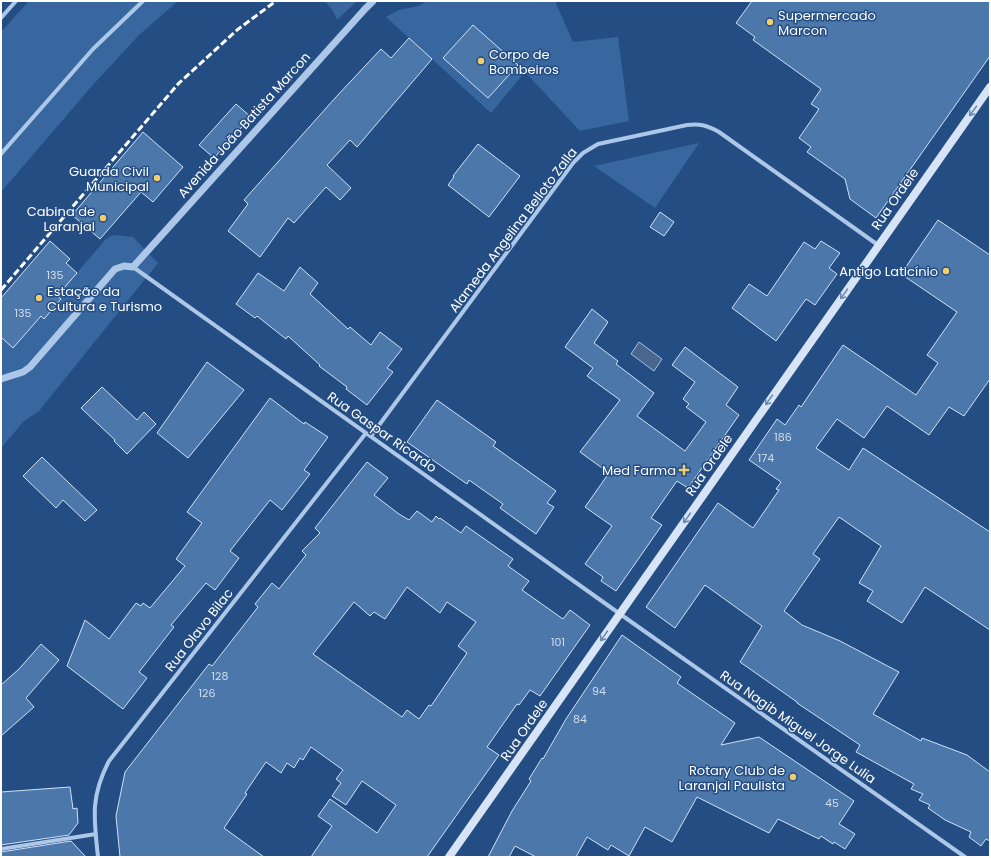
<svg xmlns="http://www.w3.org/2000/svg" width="991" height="858" viewBox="0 0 991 858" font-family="Poppins,sans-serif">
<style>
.green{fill:#3867a0}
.water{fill:#49668d;stroke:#a0c2e8}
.building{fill:#4c77ab;stroke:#d0e1f6;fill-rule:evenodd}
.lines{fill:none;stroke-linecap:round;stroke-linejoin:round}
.minor{stroke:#acc7e7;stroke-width:4}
.tertiary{stroke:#acc7e7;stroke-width:7}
.secondary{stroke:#d6e4f6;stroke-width:8}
.rail{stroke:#fff;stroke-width:3;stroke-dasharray:7 3;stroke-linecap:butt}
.oneway{stroke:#6b89b1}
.poi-dot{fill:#f2cd70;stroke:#244d83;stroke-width:1.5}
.labels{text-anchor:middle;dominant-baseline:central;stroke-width:3;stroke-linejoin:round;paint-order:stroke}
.number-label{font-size:11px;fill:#d2ddea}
.poi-label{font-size:13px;fill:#fff;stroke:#244d83;text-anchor:end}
.street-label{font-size:13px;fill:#fff;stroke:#244d83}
</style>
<rect width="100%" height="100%" fill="#244d83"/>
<!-- green -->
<path class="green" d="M29 1H178L139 35 91 87 1 192V32Z
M325 1H357L337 20 333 11Z
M428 1H555L573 42 618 37 629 121 580 131 525 72 491 113 386 17 399 10 418 6Z
M699 143 655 208 594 166Z
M113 235 133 237 158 263 39 411 24 421 1 448V337L13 347 40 316 44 319 57 296 106 239Z"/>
<!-- water -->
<path class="water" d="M639 342 662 359 654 371 631 354Z"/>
<!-- building -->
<path class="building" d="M752 1H990V56L876 218 850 199 845 179 807 152 811 147 799 138 819 109 811 104 821 89 753 40 755 37 736 23Z
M473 25 518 65 488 98 443 58Z
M409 38 432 59 357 147 350 140 327 165 351 188 340 200 326 187 294 223 288 218 260 257 228 231 248 204 244 200 336 97 381 49 391 58Z
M236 104 251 117 214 158 199 145Z
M143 132 183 167 153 202 141 192 100 239 72 215Z
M478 144 520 176 489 217 448 185 454 177 453 176Z
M660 212 674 222 664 236 650 227Z
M938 220 990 255V379L964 416 949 407 929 435 887 406 864 438 837 419 816 448 849 470 863 448 990 532V630L925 587 902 623 867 601 873 591 859 583 881 546 839 517 813 554 820 559 784 611 802 625 840 641 899 672 873 714 921 741 922 738 967 755 990 772V841L986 839 981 846 969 837 971 832 945 820 928 808 930 805 919 800 923 794 911 789 914 784 856 752 860 745 797 703V702L740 662 762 626 705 585 675 628 646 607 718 503 753 528 779 490 776 489 781 482 749 460 777 419 785 425 799 405 801 407 843 345 916 395 938 363 927 355 957 312 901 274Z
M50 241 70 259 66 263 77 273 57 296 61 299 44 319 41 316 13 348 1 337V298Z
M821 241 840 253 829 268 837 274 815 305 806 299 776 341 732 308 749 284 767 296 804 242 815 249Z
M300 267 318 283 310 294 348 329 350 327 371 345 380 332 402 349 387 368 393 372 367 405 346 389 347 387 319 366 320 365 288 336 286 339 257 316 255 318 236 304 258 273 284 291Z
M592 309 608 322 594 343 618 361 616 364 654 393 637 416 685 451 706 422 686 407 689 404 683 399 695 382 672 365 685 347 738 387 726 405 739 415 688 488 677 481 651 518 662 525 616 591 601 581 603 577 585 564 612 526 585 507 609 473 580 452 620 400 587 376 593 368 565 347Z
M207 362 244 390 188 458 157 433Z
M102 387 137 420 144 412 156 424 127 454 114 441 115 440 81 408Z
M270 398 304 424 305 422 328 437 304 470 310 474 282 510 270 500 230 551 239 558 215 590 206 583 171 625 174 627 139 672 147 678 123 709 67 666 85 620 109 639 136 603 141 606 143 603 150 608 185 566 176 559 202 523 187 512Z
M437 400 496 442 493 446 556 491 547 503 554 507 536 534 500 508 503 504 469 480 467 484 407 442Z
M42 457 97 510 85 521 63 500 56 508 23 476Z
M367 462 388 478 374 495 399 514 409 520 417 511 432 522 436 516 439 519 440 518 461 533 466 526 513 559 508 566 529 581 522 590 563 619 570 610 590 625 540 696 530 690 519 705 517 704 487 747 499 755 427 857H311L332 826 318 816 330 799 377 833 396 805 362 781 346 805 332 796 341 783 336 779 343 770 311 747 303 760 300 758 294 768 287 763 281 773 266 762 245 793 247 794 224 828 264 857H120L116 816 125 772 209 664 212 666 258 607 255 604 272 583 279 589 306 555 302 551 320 533 315 528ZM407 587 440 613 447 602 476 622 458 646 467 653 431 706 429 705 419 719 407 710 402 717 313 654 354 602 370 616 374 612 385 619Z
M622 635 681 677 677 683 735 723 721 745 759 737 854 801 839 824 855 834 845 849 834 842 833 844 821 836 819 839 778 819 769 833 697 797 672 842 645 827 629 856 611 845 608 850 587 837 576 857H536L515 846 509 857H488L512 811 531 781 529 779 542 758 543 759 566 719Z
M41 644 59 660 26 698 34 707 1 736V685L19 669Z
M70 787 73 809 77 808 78 823 69 835 1 845V792Z
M71 841 86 857H1V852Z"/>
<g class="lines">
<!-- minor -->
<path class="minor" d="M1 18 16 1
M1 154 93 49 143 1
M133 267 620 614 965 857
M371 436 573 163 583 153 598 144 687 125C700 123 708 126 719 132L878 245
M1 849 96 834
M98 857C94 819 90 797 109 761L366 433"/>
<!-- tertiary -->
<path class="tertiary" d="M1 379 23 372 30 367 115 269 124 266 133 267 365 9 373 1"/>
<!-- secondary -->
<path class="secondary" d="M449 857 990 87"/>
<!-- rail -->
<path class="rail" d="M1 290 179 83 237 30 276 1"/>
</g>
<!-- one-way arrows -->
<defs><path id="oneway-shaft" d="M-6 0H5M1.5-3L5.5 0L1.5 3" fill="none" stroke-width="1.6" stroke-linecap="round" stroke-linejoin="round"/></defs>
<g class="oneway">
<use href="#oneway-shaft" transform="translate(973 111) rotate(126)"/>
<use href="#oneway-shaft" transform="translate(844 294) rotate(125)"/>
<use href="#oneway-shaft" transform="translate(769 400) rotate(125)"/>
<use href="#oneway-shaft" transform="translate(687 518) rotate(125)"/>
<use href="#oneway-shaft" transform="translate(604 636) rotate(125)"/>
</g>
<!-- markers -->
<g class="poi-dot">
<circle cx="770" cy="22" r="4"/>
<circle cx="481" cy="61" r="4"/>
<circle cx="157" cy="178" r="4"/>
<circle cx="103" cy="218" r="4"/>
<circle cx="946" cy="271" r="4"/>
<circle cx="39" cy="298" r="4"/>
<path d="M682 464h4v4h4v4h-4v4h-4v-4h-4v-4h4z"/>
<circle cx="793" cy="777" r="4"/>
</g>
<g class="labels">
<!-- number labels -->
<g class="number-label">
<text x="55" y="275">135</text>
<text x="23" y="313">135</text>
<text x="783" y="437">186</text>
<text x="766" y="458">174</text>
<text x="558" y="642">101</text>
<text x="220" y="676">128</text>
<text x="599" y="691">94</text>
<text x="207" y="693">126</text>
<text x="580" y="719">84</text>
<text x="832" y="803">45</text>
</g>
<!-- poi labels -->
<g class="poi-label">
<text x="778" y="15" text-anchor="start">Supermercado<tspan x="778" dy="15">Marcon</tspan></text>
<text x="489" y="54" text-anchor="start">Corpo de<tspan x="489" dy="15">Bombeiros</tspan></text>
<text x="149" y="171">Guarda Civil<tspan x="149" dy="15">Municipal</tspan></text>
<text x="95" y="211">Cabina de<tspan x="95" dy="15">Laranjal</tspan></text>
<text x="938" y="271">Antigo Laticínio</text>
<text x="47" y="291" text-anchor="start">Estação da<tspan x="47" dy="15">Cultura e Turismo</tspan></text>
<text x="676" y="470">Med Farma</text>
<text x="785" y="770">Rotary Club de<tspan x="785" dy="15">Laranjal Paulista</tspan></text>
</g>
<!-- street labels -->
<g class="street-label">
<text transform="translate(244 125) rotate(-48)">Avenida João Batista Marcon</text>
<text transform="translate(895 199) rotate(-55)">Rua Ordele</text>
<text transform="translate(513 230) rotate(-53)">Alameda Angelina Belloto Zalla</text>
<text transform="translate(382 432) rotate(35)">Rua Gaspar Ricardo</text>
<text transform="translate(709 465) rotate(-55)">Rua Ordele</text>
<text transform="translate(199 630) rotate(-52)">Rua Olavo Bilac</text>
<text transform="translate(798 727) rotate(35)">Rua Nagib Miguel Jorge Lulia</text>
<text transform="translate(524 730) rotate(-55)">Rua Ordele</text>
</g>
</g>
<!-- border -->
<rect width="991" height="858" fill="none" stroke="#ffffff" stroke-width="4"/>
</svg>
